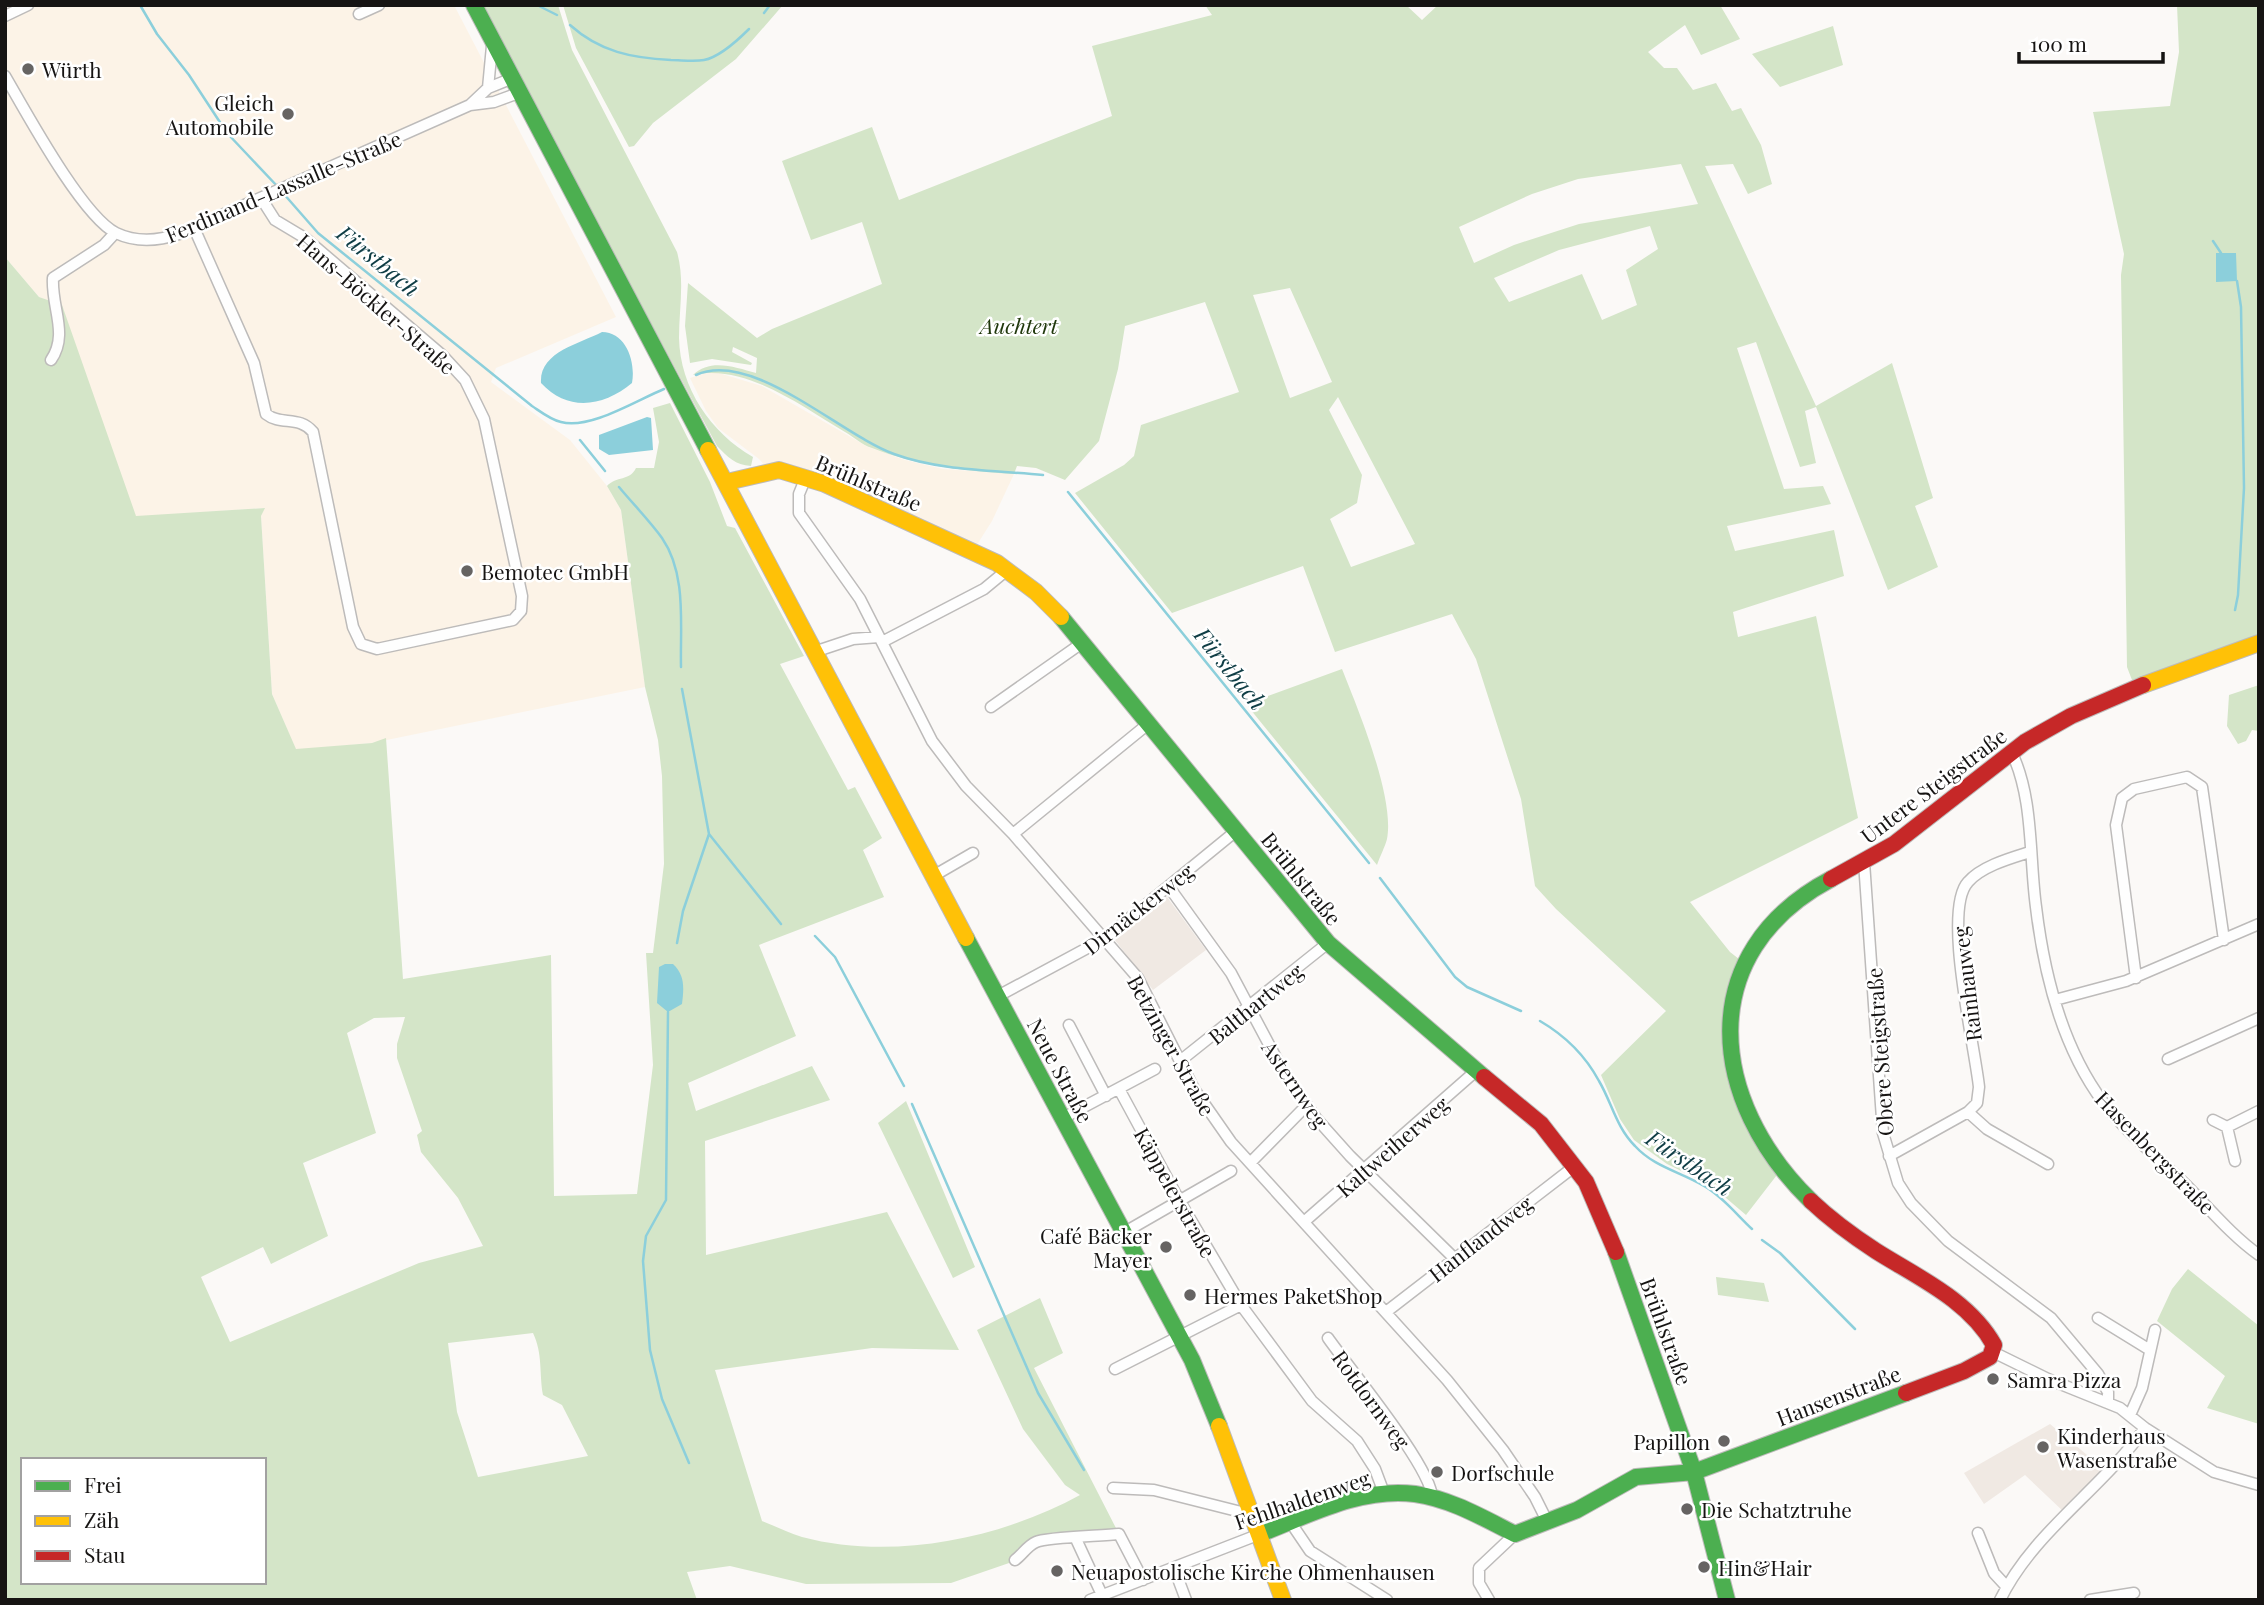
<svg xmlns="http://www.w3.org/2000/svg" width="2264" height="1605" viewBox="0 0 2264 1605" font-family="'Playfair Display',serif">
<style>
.built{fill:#f0e9e3}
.industrial{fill:#fcf3e7}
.green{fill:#d4e5c8;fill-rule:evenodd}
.water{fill:#8ccfdb}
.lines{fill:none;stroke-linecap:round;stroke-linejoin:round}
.stream{stroke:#8ccfdb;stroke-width:2.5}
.street-casing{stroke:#bdbbba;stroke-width:13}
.fast-casing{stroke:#bdbbba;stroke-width:18}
.slow-casing{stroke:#bdbbba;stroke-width:18}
.jam-casing{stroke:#bdbbba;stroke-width:18}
.street{stroke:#fefefe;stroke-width:10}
.fast{stroke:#4caf50;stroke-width:16}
.slow{stroke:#ffc107;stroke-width:16}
.jam{stroke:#c62828;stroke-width:16}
.poi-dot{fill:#666463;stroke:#fff;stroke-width:2.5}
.labels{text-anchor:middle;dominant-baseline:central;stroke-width:5;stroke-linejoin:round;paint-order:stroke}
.poi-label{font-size:21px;fill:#161413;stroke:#fff;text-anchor:start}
.street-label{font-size:21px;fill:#161413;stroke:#fff}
.park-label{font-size:21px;font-style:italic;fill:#20380c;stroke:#fff}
.water-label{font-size:23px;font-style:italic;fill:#0f3d45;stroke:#fff}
</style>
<rect width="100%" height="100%" fill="#fbf9f7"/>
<!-- built -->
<path class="built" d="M1167 897 1206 950 1153 990 1115 940Z
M2050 1424 2105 1470 2065 1513 2025 1475 1984 1504 1964 1473Z"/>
<!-- industrial -->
<path class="industrial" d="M5 5H454L616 317 496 368 491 382 570 440 607 486 621 510 645 687 372 743 296 750 272 694 261 516 264 508 135 517 62 306 39 297 5 257Z
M712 371 762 386 868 447 905 460 943 469 1014 474 992 521 973 551 769 470 759 459 718 428 706 411 690 378Z"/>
<!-- green -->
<path class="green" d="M480 5H558L572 50 677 252C685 280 679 309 679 338 680 388 711 433 753 457L751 466C735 465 728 457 717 446Z
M563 5H783L736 59 653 123 634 146 629 147 576 48Z
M1205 5H1406L1422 20 1438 5H1720L1740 39 1701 55 1685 25 1648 52 1664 68H1677L1693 90 1716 83 1732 111 1741 108 1761 145 1772 184 1748 194 1733 164 1705 166 1816 406 1892 363 1933 498 1915 506 1938 567 1888 590 1816 407 1805 411 1816 463 1800 467 1756 342 1737 348 1784 489 1823 486 1831 504 1727 526 1735 551 1834 530 1844 576 1733 612 1738 637 1816 616 1858 818 1690 902 1730 952 1739 959 1723 1043 1780 1171 1746 1215 1712 1186 1667 1164 1634 1140 1620 1119 1601 1075 1666 1011 1556 909 1535 886 1521 799 1476 659 1452 614 1335 652 1303 566 1172 613 1075 493 1124 465 1134 456 1141 425 1239 392 1205 302 1125 326 1118 369 1099 441 1065 480 1036 468 1017 466 1014 474C964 471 918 466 872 448 862 445 854 437 845 432 801 406 745 363 693 375 710 358 735 367 756 373L757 358 733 347 732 352 752 363 751 365 712 359 690 363 685 326 688 283 757 338 772 329 882 284 862 222 811 240 782 161 872 127 899 200 1112 116 1092 46 1212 15ZM1681 164 1698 204 1579 224 1514 245 1474 263 1459 227 1532 194 1578 179ZM1650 226 1658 249 1626 270 1637 305 1602 320 1582 274 1509 302 1494 278 1559 250ZM1290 288 1332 382 1290 398 1253 295ZM1338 397 1415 544 1351 567 1330 519 1357 503 1362 475 1329 410Z
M2177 5H2259V643L2218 651 2132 680 2127 667 2121 275 2124 254 2093 112 2170 106 2179 52Z
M1833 26 1843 65 1780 87 1752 54Z
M5 257 39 297 62 305 136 516 265 508 261 516 272 694 296 749 372 743 386 738 403 979 551 955 554 1196 637 1194 653 1065 646 953H653L664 864 662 776 658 740 645 687 621 510 607 486C616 476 630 481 636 468H654L659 442 653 408 670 403 710 482 727 526 735 528 804 656 780 664 848 790 855 787 882 838 863 850 884 897 759 945 796 1036 688 1083 696 1111 812 1066 830 1100 705 1141 706 1255 887 1212 959 1350 872 1348 715 1370 762 1521C775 1526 789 1533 802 1537 892 1561 1000 1539 1080 1495L1065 1485 1023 1429 977 1330 1040 1298 1063 1353 1034 1368 1119 1534 1045 1539 1012 1562 951 1583 806 1584 730 1566 687 1572 697 1600H5ZM405 1017 397 1044V1058L422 1131 417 1135 421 1152 458 1198 483 1246 419 1263 230 1342 201 1277 263 1247 271 1264 328 1236 303 1163 376 1133 347 1033 374 1018ZM533 1333C543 1354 539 1373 543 1395L562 1405 588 1456 478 1477 457 1412 448 1343ZM23 1460H264V1582H23Z
M1342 669C1358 709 1395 798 1387 839 1385 847 1380 856 1377 865L1246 704Z
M2259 685V731L2252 730 2246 741 2238 744 2227 726 2229 695Z
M906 1101 975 1267 953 1278 878 1123Z
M2188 1269 2259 1326V1424L2207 1408 2225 1376 2157 1321 2172 1289Z
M1716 1277 1764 1283 1769 1302 1718 1295Z"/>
<!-- water -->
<path class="water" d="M2216 253H2236L2237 281 2216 282Z
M602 332C626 332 636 362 632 383 603 407 568 412 541 383 539 352 579 344 602 332Z
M647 417 651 418 653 450 609 455 599 449V435Z
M665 964H673C685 975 684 988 682 1004L668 1012 657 1003 659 967Z"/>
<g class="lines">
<!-- stream -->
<path class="stream" d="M140 5 157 34 189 75 227 133 278 187
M537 5 557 15
M764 13 770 5
M570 25C600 52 632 58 671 60 681 60 694 62 704 60 720 57 738 40 749 29
M283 193 318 233 532 406C541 412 551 420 561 422 590 430 637 400 664 389
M2213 241 2221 253
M696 375C752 349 841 435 894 454 940 471 994 470 1043 475
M580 440 605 471
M619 487C633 504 649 520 662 538 687 574 680 625 681 667
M1068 492 1369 863
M2235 610 2238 595 2244 488 2241 307 2237 281
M709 834 781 924
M1380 878 1455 977 1467 987 1521 1011
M815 936 835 957 904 1086
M677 943 683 911 709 834 682 689
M668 1012 666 1200 646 1236 643 1261 650 1350 662 1399 689 1463
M1540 1021C1564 1035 1585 1055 1599 1081 1612 1103 1616 1127 1635 1146 1654 1167 1681 1172 1704 1186 1722 1196 1737 1215 1752 1229
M912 1104 1038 1393 1084 1470
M1762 1240 1780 1253 1855 1329"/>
<!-- street casing -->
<g class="street-casing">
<path id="street" d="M359 14 379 5
M5 16 28 5
M5 76C26 112 82 216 116 233 137 243 158 241 179 234L470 105 494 102 521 92
M488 88 492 46
M470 105 488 88 513 78
M194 228 254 363 266 414C281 426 299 415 313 432L353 627 361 644 377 649 513 620 521 611 522 596 484 419 465 380 442 355 305 238 275 220 261 198
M51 360C69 334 51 307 53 278L104 245 115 233
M806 477 799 494V513L860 599 932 741 966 786 1013 834 1138 978 1194 1089 1231 1142 1447 1380 1503 1450 1535 1497 1547 1521
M882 642 984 589 1007 570
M814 652 853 639 879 637
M991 707 1082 643
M2011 751C2034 798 2029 856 2036 907 2044 974 2062 1047 2103 1102 2127 1133 2158 1158 2186 1185 2209 1208 2232 1236 2259 1255
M1013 834 1148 724
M1864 862 1883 1133 1898 1183 1911 1203 1948 1241 2051 1318 2098 1374 2108 1392V1403
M935 875 973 853
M1169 887 1231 973 1282 1069 1316 1118 1350 1156 1454 1258
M2136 978 2116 825 2122 798 2134 789 2187 777 2202 787 2224 940
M998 996 1104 939 1236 831
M2055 1000 2126 981 2259 924
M1069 1025 1106 1096
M2168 1059 2259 1018
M1180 1061 1328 943
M1119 1089 1179 1200 1241 1305 1312 1401 1357 1441 1375 1469 1384 1493
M1968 1112 1987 1129 2048 1164
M1063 1118 1155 1069
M2213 1120 2227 1127
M2227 1127 2235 1161
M2227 1127 2259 1111
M1889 1156 1968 1112 1977 1103 1979 1087C1975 1047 1942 910 1968 882 1982 866 2011 858 2030 852
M1251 1162 1307 1105
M1305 1221 1477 1070
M1125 1232 1231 1171
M1386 1312 1575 1166
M2098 1318 2150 1350
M1328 1338C1348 1367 1433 1469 1432 1498
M1993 1352 2048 1379 2120 1408 2145 1428 2214 1472 2259 1485
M1115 1369 1241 1305
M2130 1415 2142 1388 2155 1330
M1113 1488 1154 1490 1253 1515
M1291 1523 1310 1551 1387 1600
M1978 1533 1994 1573 2006 1586
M1076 1539 1102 1595
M1015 1560C1023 1554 1027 1546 1036 1542 1047 1537 1102 1536 1119 1534L1143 1580
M1174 1568 1186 1600
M1090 1600 1260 1534
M1489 1600 1479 1583V1568L1515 1534
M2000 1600C2033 1532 2101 1490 2145 1428
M2090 1600 2134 1593"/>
</g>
<!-- fast casing -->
<g class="fast-casing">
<path id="fast" d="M474 5 708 450
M1061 617 1328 943 1484 1077
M966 938 1192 1360 1219 1426
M1811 1201C1708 1101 1692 953 1831 879
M1616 1252 1694 1472 1727 1600
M1260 1534C1309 1515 1361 1487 1415 1494 1451 1499 1483 1518 1515 1534L1577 1510 1636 1477 1694 1472 1906 1393"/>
</g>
<!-- slow casing -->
<g class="slow-casing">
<path id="slow" d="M708 450 966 938
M727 482 779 470 825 484 997 563 1036 592 1061 617
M2143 685 2259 643
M1219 1426 1283 1600"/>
</g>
<!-- jam casing -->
<g class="jam-casing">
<path id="jam" d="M1831 879 1894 844 2025 742 2071 716 2143 685
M1484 1077 1541 1124 1586 1182 1616 1252
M1811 1201C1831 1220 1853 1236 1876 1251 1917 1277 1969 1300 1994 1345L1990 1357 1964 1371 1906 1393"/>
</g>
<!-- street -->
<use href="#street" class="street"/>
<!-- fast -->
<use href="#fast" class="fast"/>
<!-- slow -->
<use href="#slow" class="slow"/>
<!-- jam -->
<use href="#jam" class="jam"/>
</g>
<!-- markers -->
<g class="poi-dot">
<circle cx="28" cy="69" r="7"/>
<circle cx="288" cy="114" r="7"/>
<circle cx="467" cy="571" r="7"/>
<circle cx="1166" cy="1247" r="7"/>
<circle cx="1190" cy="1295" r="7"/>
<circle cx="1993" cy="1379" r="7"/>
<circle cx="1724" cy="1441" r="7"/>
<circle cx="2043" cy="1447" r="7"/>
<circle cx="1437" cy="1472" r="7"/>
<circle cx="1687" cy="1509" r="7"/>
<circle cx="1704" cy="1567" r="7"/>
<circle cx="1057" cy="1571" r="7"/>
</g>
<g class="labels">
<!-- poi labels -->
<g class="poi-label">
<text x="42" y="69">Würth</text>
<text x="274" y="102" text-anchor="end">Gleich<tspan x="274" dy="24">Automobile</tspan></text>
<text x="481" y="571">Bemotec GmbH</text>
<text x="1152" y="1235" text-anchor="end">Café Bäcker<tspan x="1152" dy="24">Mayer</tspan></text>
<text x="1204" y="1295">Hermes PaketShop</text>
<text x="2007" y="1379">Samra Pizza</text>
<text x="2057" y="1435">Kinderhaus<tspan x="2057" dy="24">Wasenstraße</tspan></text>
<text x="1710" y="1441" text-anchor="end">Papillon</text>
<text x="1451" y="1472">Dorfschule</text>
<text x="1701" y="1509">Die Schatztruhe</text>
<text x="1718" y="1567">Hin&amp;Hair</text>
<text x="1071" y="1571">Neuapostolische Kirche Ohmenhausen</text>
</g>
<!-- street labels -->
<g class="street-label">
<text transform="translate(283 186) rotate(-23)">Ferdinand-Lassalle-Straße</text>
<text transform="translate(377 303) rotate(41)">Hans-Böckler-Straße</text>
<text transform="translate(869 482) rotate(23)">Brühlstraße</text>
<text transform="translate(1933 785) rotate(-37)">Untere Steigstraße</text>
<text transform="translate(1302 878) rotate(51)">Brühlstraße</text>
<text transform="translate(1138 908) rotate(-38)">Dirnäckerweg</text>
<text transform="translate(1966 984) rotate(-97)">Rainhauweg</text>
<text transform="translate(1255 1003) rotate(-39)">Balthartweg</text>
<text transform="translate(1172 1045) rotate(61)">Betzinger Straße</text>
<text transform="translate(1879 1052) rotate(-94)">Obere Steigstraße</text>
<text transform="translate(1061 1070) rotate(62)">Neue Straße</text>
<text transform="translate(1296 1084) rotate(56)">Asternweg</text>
<text transform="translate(1392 1146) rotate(-41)">Kaltweiherweg</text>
<text transform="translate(2156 1152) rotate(46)">Hasenbergstraße</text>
<text transform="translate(1176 1192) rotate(61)">Käppelerstraße</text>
<text transform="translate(1480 1238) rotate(-38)">Hanflandweg</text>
<text transform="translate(1667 1331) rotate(70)">Brühlstraße</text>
<text transform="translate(1838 1395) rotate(-21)">Hansenstraße</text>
<text transform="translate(1372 1399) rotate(54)">Rotdornweg</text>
<text transform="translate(1302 1499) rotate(-19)">Fehlhaldenweg</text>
</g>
<!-- park labels -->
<g class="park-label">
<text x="1019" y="325">Auchtert</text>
</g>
<!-- water labels -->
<g class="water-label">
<text transform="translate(379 260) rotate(39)">Fürstbach</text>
<text transform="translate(1231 668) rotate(51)">Fürstbach</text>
<text transform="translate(1690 1162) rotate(34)">Fürstbach</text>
</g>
</g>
<!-- border -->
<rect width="2264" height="1605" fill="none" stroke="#161413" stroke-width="14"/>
<!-- legend -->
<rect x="21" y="1458" width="245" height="126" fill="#ffffff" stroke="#a2a1a1" stroke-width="2"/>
<rect x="35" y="1481" width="35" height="10" fill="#4caf50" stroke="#a2a1a1" stroke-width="2"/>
<text x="84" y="1493" font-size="21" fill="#161413">Frei</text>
<rect x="35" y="1516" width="35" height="10" fill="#ffc107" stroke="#a2a1a1" stroke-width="2"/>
<text x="84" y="1528" font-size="21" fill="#161413">Zäh</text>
<rect x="35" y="1551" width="35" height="10" fill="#c62828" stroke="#a2a1a1" stroke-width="2"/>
<text x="84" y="1563" font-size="21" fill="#161413">Stau</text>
<!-- scale -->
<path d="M2019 52v10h144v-10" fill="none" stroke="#161413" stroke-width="3.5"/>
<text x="2030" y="52" font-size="21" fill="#161413" stroke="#ffffff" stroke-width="5" paint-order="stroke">100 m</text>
</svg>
